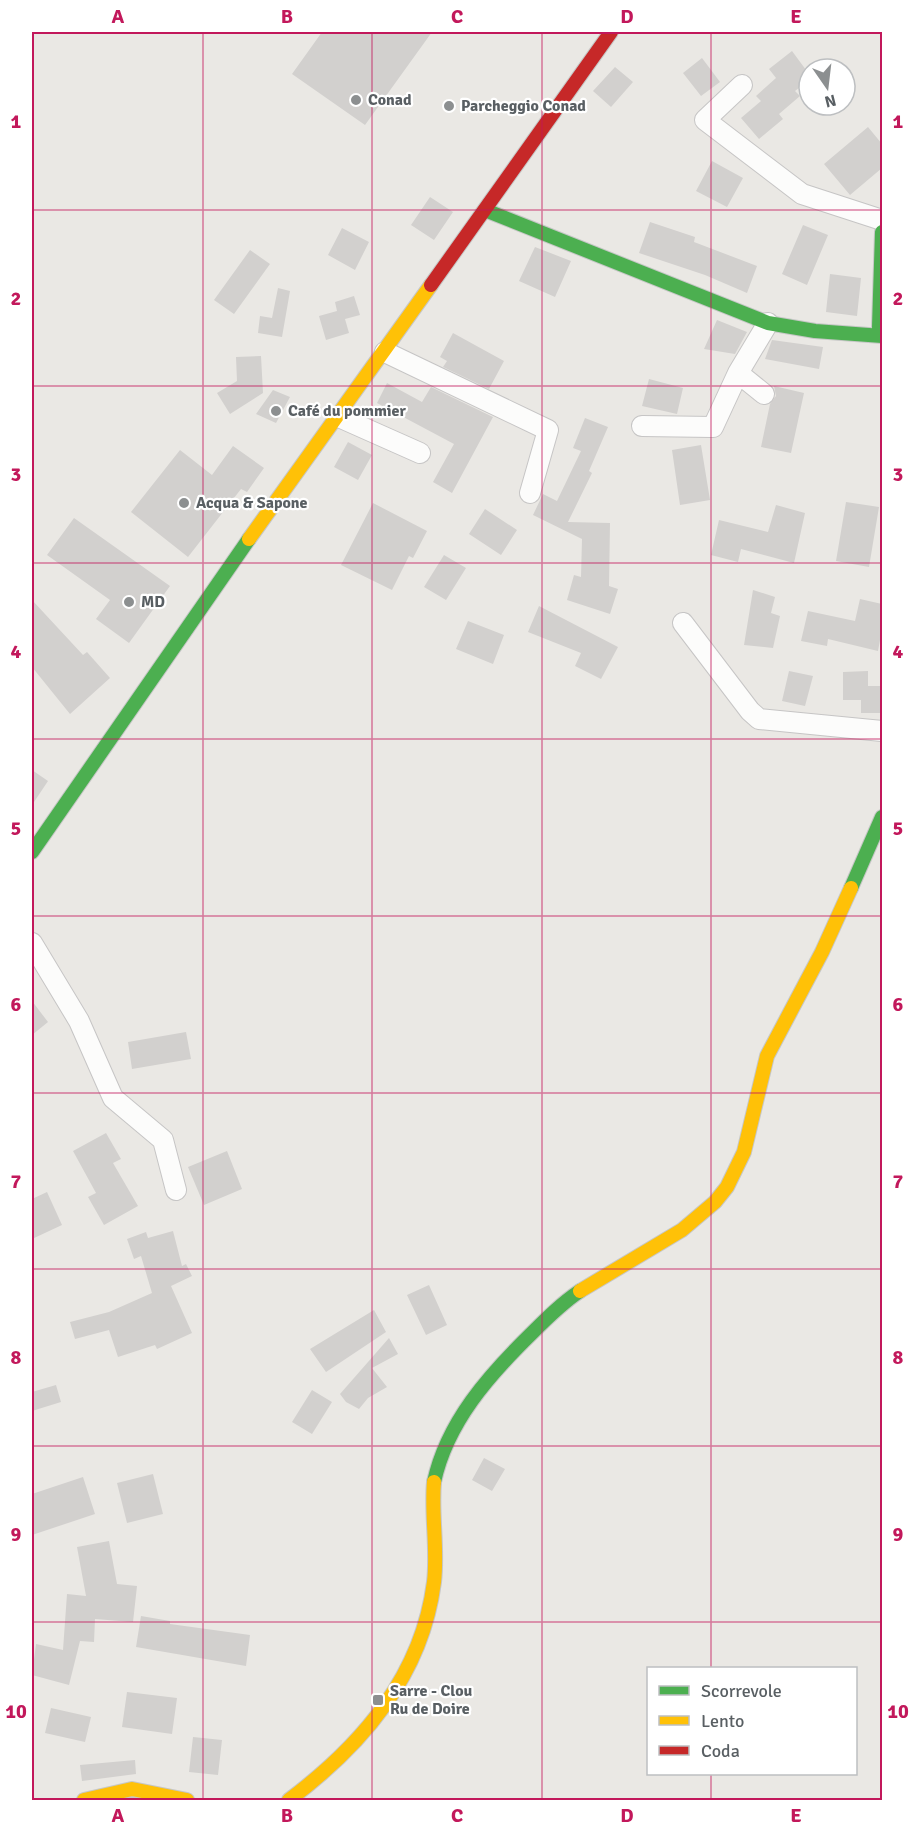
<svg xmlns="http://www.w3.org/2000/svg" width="914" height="1832" viewBox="0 0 914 1832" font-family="Signika,sans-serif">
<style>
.building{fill:#d2d0ce}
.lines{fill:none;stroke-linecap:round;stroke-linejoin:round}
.street-casing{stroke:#c6c5c5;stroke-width:22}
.fast-casing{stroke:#c6c7c6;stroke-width:16}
.slow-casing{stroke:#c6c7c6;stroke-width:16}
.jam-casing{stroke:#c6c7c6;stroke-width:16}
.street{stroke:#fcfcfb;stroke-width:20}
.fast{stroke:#4caf50;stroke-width:14}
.slow{stroke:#ffc107;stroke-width:14}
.jam{stroke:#c62828;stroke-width:14}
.grid{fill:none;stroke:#c2185b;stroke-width:1.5;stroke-opacity:0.55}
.poi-dot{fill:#8c8f90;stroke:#fff;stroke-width:2}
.labels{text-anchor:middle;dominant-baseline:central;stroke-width:4.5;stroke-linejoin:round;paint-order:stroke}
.poi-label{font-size:16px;font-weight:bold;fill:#595f63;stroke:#fff;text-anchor:start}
.neatline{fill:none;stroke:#c2185b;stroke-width:2}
.grid-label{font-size:20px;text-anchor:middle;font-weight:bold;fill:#c2185b}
</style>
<rect width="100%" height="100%" fill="#eae8e4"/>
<!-- building -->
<path class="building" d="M322 32H432L365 125 292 74Z
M792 51 809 74V80L795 91 800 96 779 114 783 119 759 139 741 118 761 101 756 96 776 78 769 69Z
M702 58 720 82 701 96 683 73Z
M615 67 633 82 611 107 593 91Z
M868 127 882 144V168L850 195 824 164Z
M712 161 743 178 727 207 696 191Z
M430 197 453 212 434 240 411 225Z
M650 222 695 237 694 242 757 266 747 293 705 275 639 253Z
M803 225 828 235 807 285 782 274Z
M342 228 369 242 355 270 328 255Z
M535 247 571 261 555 297 519 281Z
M250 250 270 264 234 314 214 300Z
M830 274 861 278 857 316 826 312Z
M278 288 290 291 282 337 258 333 260 316 272 318Z
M354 296 360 315 345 319 349 333 326 340 319 316 337 311 335 302Z
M717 320 747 332 735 354 704 349Z
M453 333 504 361 489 389 443 367 447 361 440 357Z
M772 340 823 347 819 369 765 359Z
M261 356 263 393 230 414 217 393 237 381 236 357Z
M649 379 683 388 677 414 642 406Z
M387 383 422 402 431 387 493 417 452 493 433 482 454 444 377 403Z
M774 386 804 393 791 453 761 447 770 404 776 396Z
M273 390 290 397 276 423 256 414Z
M585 418 608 427 589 471 592 473 568 522 610 523 609 586 618 589 610 614 567 600 574 575 581 577 582 539 533 515 543 494 557 501 581 451 573 448Z
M348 442 372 455 358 480 334 467Z
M701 445 710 500 680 505 672 450Z
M233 446 264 468 247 492 241 489 188 557 131 512 180 450 212 475Z
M846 502 879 507 869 567 836 561Z
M373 503 427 531 413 558 409 556 392 590 341 565Z
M776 505 805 513 794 563 741 549 738 562 711 555 719 520 768 532Z
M485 509 517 530 501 555 469 534Z
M74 518 170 586 129 643 96 619 110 600 47 555Z
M444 555 466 568 446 600 424 587Z
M753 590 775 597 771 613 780 616 773 648 744 645Z
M860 599 882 604V629L878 651 828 639 827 646 801 641 808 611 855 621Z
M32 600 83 655 87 652 110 678 70 714 32 667Z
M539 606 618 647 601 679 575 666 581 653 528 632Z
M468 621 504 635 493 664 456 649Z
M789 671 813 676 805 706 782 701Z
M868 671V686H882V713H861V700H843V672Z
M32 770 48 781 32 805Z
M32 1001 48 1022 32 1035Z
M186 1032 191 1059 132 1069 128 1042Z
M106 1133 121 1159 113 1163 138 1206 104 1225 88 1197 96 1193 73 1151Z
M227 1151 242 1189 204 1205 188 1167Z
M47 1192 62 1225 32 1239V1199Z
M173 1231 182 1266 186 1264 192 1276 171 1286 192 1333 157 1349 155 1345 118 1357 109 1330 75 1339 70 1322 109 1312 152 1293 141 1256 134 1259 127 1239 146 1232 148 1238Z
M429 1285 447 1325 426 1335 407 1295Z
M374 1310 386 1332 326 1372 310 1349Z
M389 1338 398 1354 372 1368 387 1387 368 1398 359 1409 346 1402 340 1394Z
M56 1385 61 1402 32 1411V1392Z
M312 1390 332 1402 312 1434 292 1422Z
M484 1458 505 1469 492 1491 472 1480Z
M153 1474 163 1514 127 1523 117 1483Z
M83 1477 95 1514 32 1535V1494Z
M109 1541 117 1584 137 1586 133 1622 95 1619 94 1642 80 1641 69 1685 32 1675 36 1644 63 1650 67 1594 86 1596 77 1547Z
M141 1616 170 1621V1624L250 1635 246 1666 136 1647Z
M127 1692 177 1698 172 1734 122 1727Z
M51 1708 91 1717 85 1742 45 1733Z
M193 1737 222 1740 218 1775 189 1772Z
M135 1760 136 1774 82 1781 80 1765Z"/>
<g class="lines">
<!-- street casing -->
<g class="street-casing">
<path id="street" d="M742 85 705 120 802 194 882 220
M385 352 548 430 530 493
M738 373 764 394
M339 417 420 453
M642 426 713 427 738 373 768 323
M683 623 750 711 759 719 882 731
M32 943 79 1021 113 1098 163 1140 176 1190"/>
</g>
<!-- fast casing -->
<g class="fast-casing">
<path id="fast" d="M485 210 768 323 815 331 882 336
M882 232 879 327 882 335
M32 852 249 539
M851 888 882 817
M434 1482C447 1422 489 1375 532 1333 547 1318 562 1303 580 1291"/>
</g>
<!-- slow casing -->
<g class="slow-casing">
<path id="slow" d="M249 539 431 285
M580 1291 682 1230 715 1202 727 1187 744 1152 767 1056 822 952 851 888
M84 1800 132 1789 187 1800
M289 1800C362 1745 422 1676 434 1582 438 1549 431 1515 434 1482"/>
</g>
<!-- jam casing -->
<g class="jam-casing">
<path id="jam" d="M431 285 611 32"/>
</g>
<!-- street -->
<use href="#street" class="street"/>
<!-- fast -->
<use href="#fast" class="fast"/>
<!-- slow -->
<use href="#slow" class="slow"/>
<!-- jam -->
<use href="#jam" class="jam"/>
</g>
<!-- grid -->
<path class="grid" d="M203 32V1800M372 32V1800M542 32V1800M711 32V1668M32 210H882M32 386H882M32 563H882M32 739H882M32 916H882M32 1093H882M32 1269H882M32 1446H882M32 1622H882M711 1774V1800"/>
<!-- markers -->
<g class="poi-dot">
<circle cx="356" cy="100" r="6"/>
<circle cx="449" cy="106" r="6"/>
<circle cx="276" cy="411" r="6"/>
<circle cx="184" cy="503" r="6"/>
<circle cx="129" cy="602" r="6"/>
<rect x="372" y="1694" width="12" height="12" rx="3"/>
</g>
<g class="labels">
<!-- poi labels -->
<g class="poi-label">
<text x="368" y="100">Conad</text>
<text x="461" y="106">Parcheggio Conad</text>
<text x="288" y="411">Café du pommier</text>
<text x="196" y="503">Acqua &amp; Sapone</text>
<text x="141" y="602">MD</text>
<text x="390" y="1691">Sarre - Clou<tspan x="390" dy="18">Ru de Doire</tspan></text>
</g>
</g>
<!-- border -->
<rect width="914" height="1832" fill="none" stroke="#ffffff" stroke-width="66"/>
<!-- legend -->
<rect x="647" y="1667" width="210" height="108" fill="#ffffff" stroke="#bdbfc1" stroke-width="1.5"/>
<rect x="659" y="1686" width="30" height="9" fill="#4caf50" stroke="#bdbfc1" stroke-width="1.5"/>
<text x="701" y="1697" font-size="18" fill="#595f63">Scorrevole</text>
<rect x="659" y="1716" width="30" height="9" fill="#ffc107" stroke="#bdbfc1" stroke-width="1.5"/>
<text x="701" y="1727" font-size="18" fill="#595f63">Lento</text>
<rect x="659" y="1746" width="30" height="9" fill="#c62828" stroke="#bdbfc1" stroke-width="1.5"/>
<text x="701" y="1757" font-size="18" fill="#595f63">Coda</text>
<!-- north arrow -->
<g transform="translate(827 87) rotate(166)"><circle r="28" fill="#ffffff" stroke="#bdbfc1" stroke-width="1.5"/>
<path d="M0-4.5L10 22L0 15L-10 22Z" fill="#8c8f90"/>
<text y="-9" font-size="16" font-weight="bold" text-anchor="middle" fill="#595f63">N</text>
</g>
<rect x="33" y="33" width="848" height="1766" class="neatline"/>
<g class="grid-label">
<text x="118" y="23">A</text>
<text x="287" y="23">B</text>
<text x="457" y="23">C</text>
<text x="627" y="23">D</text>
<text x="796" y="23">E</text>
<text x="16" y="128">1</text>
<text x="898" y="128">1</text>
<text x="16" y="305">2</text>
<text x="898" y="305">2</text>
<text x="16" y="481">3</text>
<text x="898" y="481">3</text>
<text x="16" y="658">4</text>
<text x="898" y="658">4</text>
<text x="16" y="835">5</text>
<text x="898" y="835">5</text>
<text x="16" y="1011">6</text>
<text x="898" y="1011">6</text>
<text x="16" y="1188">7</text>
<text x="898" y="1188">7</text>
<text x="16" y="1364">8</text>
<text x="898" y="1364">8</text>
<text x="16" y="1541">9</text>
<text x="898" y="1541">9</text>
<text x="16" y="1718">10</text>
<text x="898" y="1718">10</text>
<text x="118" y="1822">A</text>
<text x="287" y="1822">B</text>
<text x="457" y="1822">C</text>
<text x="627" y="1822">D</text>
<text x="796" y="1822">E</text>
</g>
</svg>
